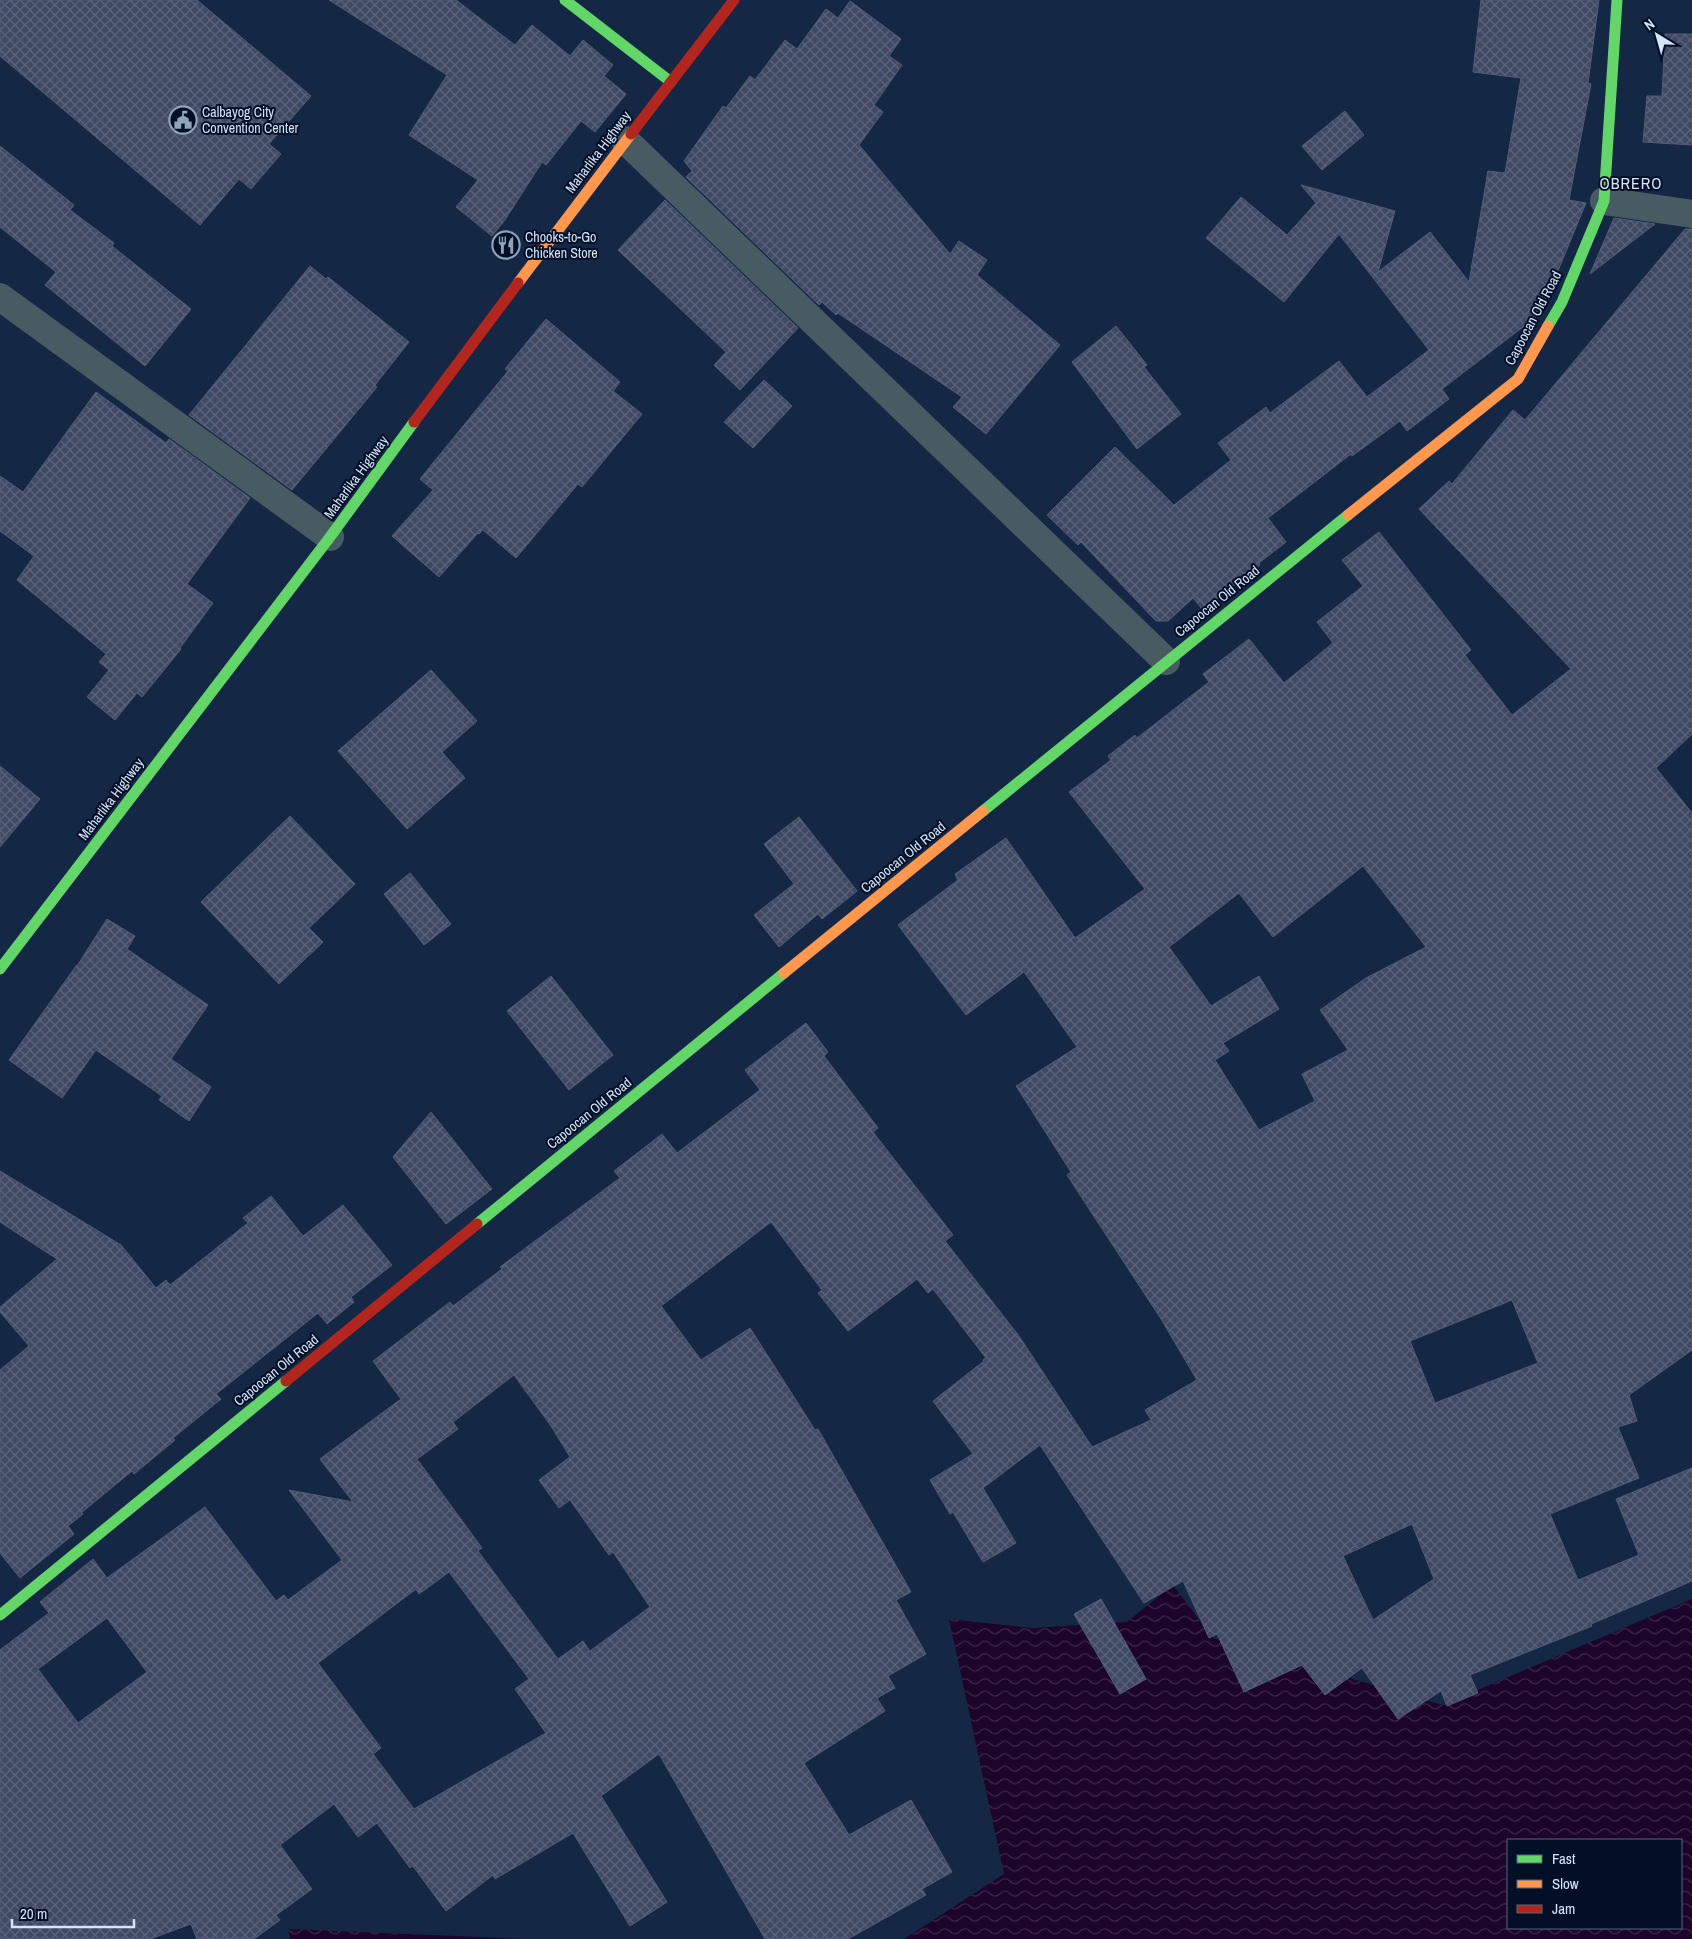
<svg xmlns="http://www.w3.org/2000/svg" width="1692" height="1939" viewBox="0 0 1692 1939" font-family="'Archivo Narrow',sans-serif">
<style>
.water{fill:url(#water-waves);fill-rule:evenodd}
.building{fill:url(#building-cross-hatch);stroke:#535c77;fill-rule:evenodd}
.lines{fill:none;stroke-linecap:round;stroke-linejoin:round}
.street{stroke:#465b62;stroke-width:28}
.fast{stroke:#63d668;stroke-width:11}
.slow{stroke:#ff974d;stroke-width:11}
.jam{stroke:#b3261e;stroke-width:11}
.labels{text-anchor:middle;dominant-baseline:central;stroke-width:4;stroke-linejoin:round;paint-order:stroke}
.poi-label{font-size:14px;fill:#d6e4f8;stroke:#020f26;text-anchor:start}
.street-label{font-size:14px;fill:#d6e4f8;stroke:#020f26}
.quarter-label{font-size:16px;letter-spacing:1px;fill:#d6e4f8;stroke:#020f26}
</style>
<defs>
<pattern id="water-waves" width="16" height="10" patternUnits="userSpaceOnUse" patternTransform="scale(1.25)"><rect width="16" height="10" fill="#1d042a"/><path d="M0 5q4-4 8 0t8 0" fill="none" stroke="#3d284a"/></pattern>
<pattern id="building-cross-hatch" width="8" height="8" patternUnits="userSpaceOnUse" patternTransform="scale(1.25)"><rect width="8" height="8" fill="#3f4963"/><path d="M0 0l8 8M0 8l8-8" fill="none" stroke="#5a637a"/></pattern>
</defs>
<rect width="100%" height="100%" fill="#142745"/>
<!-- water -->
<path class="water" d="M1173 1585 1213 1638 1442 1705 1692 1599V1939H904L1004 1874 949 1619 1032 1628 1127 1622ZM1508 1840H1681V1928H1508Z
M288 1929 527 1939H290Z"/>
<!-- building -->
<path class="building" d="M0 0H197L311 96 269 144 281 154 251 189 239 179 200 225 0 56Z
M329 0H456L515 45 532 25 570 56 583 40 613 65 604 76 626 94 595 132 581 121 546 165 542 162 505 220 492 236 456 207 478 180 409 135 447 75Z
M1481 0H1599L1588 83 1591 84 1569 200 1586 203 1548 295 1536 317 1442 389 1449 399 1407 431 1400 421 1352 456 1351 454 1268 518 1286 542 1259 563 1260 565 1203 610 1193 598 1168 621H1156L1081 542 1078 545 1047 515 1115 447 1174 505 1231 460 1218 443 1266 407 1270 413 1339 361 1367 397 1429 350 1339 234 1284 302 1206 238 1241 197 1287 235 1316 203 1301 185 1395 211 1378 272 1430 232 1469 282 1488 171 1505 173 1521 78 1473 72Z
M850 1 901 39 889 56 902 65 874 105 883 112 859 145 950 254 959 241 987 260 977 275 1060 345 986 434 953 407 962 397 838 313 836 315 822 302 819 305 686 177 692 171 684 161 723 106 726 108 750 76 755 80 785 40 797 49 826 9 838 18Z
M1665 34H1692V145L1643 142 1647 96H1662Z
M1345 111 1364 135 1322 170 1302 146Z
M0 146 74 205 70 210 114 243 112 246 191 309 145 366 45 285 56 272 0 227Z
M665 200 798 328 740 390 714 365 726 352 618 250Z
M1614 218 1655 224 1590 274Z
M1685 229H1692V734L1656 768 1692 813V1350L1629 1395 1637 1421 1618 1427 1639 1478 1550 1514 1578 1580 1639 1555 1616 1499 1692 1468V1581L1591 1624 1592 1626 1470 1675 1478 1693 1447 1706 1441 1691 1398 1719 1362 1668 1325 1695 1302 1665 1244 1692 1217 1634 1209 1638 1183 1581 1144 1603 1040 1445 983 1488 1016 1543 983 1562 953 1512 950 1514 930 1480 973 1454 933 1401 984 1361 983 1360 986 1358 933 1289 928 1293 917 1279 848 1331 818 1293 822 1290 771 1222 661 1306 701 1360 750 1328 815 1430 818 1429 911 1592 896 1600 926 1654 888 1676 895 1688 877 1698 885 1711 804 1763 849 1835 911 1800 952 1872 922 1889 926 1895 848 1939H765L659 1754 601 1796 667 1902 630 1926 573 1833 495 1879 493 1875 446 1911 413 1866 410 1868 377 1823 358 1837 334 1804 280 1845 312 1889 276 1915 280 1920 254 1939H197L191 1924 150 1939H0V1650L49 1613 40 1602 93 1559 107 1578 205 1507 276 1601 284 1595 288 1600 342 1560 289 1490 353 1502 320 1459 401 1399 373 1361 450 1302 453 1306 502 1269 500 1267 620 1178 614 1171 662 1134 677 1153 760 1090 745 1070 806 1023 828 1052 824 1056 878 1128 873 1132 953 1235 945 1241 1019 1336 1092 1447 1151 1420 1145 1410 1197 1380 1161 1319 1067 1175 1071 1172 1016 1086 1077 1047 1024 972 966 1015 898 925 958 880 955 874 1006 838 1075 938 1145 889 1069 792 1111 760 1108 756 1135 735 1137 738 1209 682 1203 674 1249 639 1284 683 1333 643 1317 622 1363 586 1342 560 1379 532 1471 650 1465 655 1512 715 1571 669 1419 509 1449 481 1452 484 1513 410 1525 420ZM1363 866 1426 947 1366 978 1320 1010 1348 1050 1302 1074 1315 1101 1259 1130 1215 1060 1229 1051 1223 1043 1279 1009 1259 976 1211 1006 1169 947 1239 893 1273 937ZM1512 1300 1538 1363 1435 1403 1410 1341ZM514 1375 551 1426 570 1457 539 1480 559 1508 570 1500 609 1555 613 1552 650 1607 590 1651 583 1641 558 1659 478 1551 482 1548 417 1459 458 1429 453 1422ZM1412 1524 1434 1579 1373 1620 1343 1556ZM449 1572 529 1679 515 1689 546 1733 414 1809 373 1754 381 1748 318 1663 416 1589 419 1594ZM107 1618 147 1672 78 1723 38 1669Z
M310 266 326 279 328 277 409 342 375 385 377 387 292 490 189 415Z
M546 319 620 382 613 391 642 414 582 487 578 484 516 558 483 530 479 534 478 533 439 577 392 536 433 490 420 479 508 371 505 369Z
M1116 326 1147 365 1144 367 1181 414 1137 449 1072 362Z
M764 380 792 406 753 448 724 422Z
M96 392 166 443 169 439 250 498 187 584 213 603 180 648 181 649 142 697 137 693 115 720 87 697 109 670 99 662 106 654 17 580 34 556 0 531V476L23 492Z
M431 670 477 721 442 752 465 778 407 829 338 751Z
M0 766 40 799 0 847Z
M290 816 355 884 309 928 323 942 279 984 201 902Z
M799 817 857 891 822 919 818 914 779 947 754 915 794 884 764 844Z
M410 873 451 924 424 945 384 894Z
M107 919 135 936 127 949 208 1005 171 1059 211 1087 189 1121 159 1100 162 1096 96 1050 62 1098 9 1060 76 966H77Z
M551 976 613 1055 569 1090 507 1011Z
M431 1112 492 1189 446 1224 393 1157Z
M0 1171 121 1245 156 1288 166 1280 170 1285 248 1223 243 1218 271 1196 303 1236 343 1205 392 1265 351 1297 354 1302 327 1324 318 1313 216 1394 221 1399 173 1438 175 1440 134 1474 132 1471 81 1513 83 1514 68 1526 74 1534 20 1578 0 1553V1370L29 1346 0 1312V1307L57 1259 0 1222Z
M1101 1599 1146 1679 1120 1694 1074 1614Z"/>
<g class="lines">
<!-- street -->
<path class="street" d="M625 140 1166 661
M1604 201 1692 214
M0 297 330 537"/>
<!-- fast -->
<path class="fast" d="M565 0 671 82
M1548 326 1562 302 1604 201 1617 0
M983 811 1348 515
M0 969 330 537 414 422
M477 1224 784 973
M0 1615 286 1381"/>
<!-- slow -->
<path class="slow" d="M518 283 631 134
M1348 515 1518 379 1548 326
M784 973 983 811"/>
<!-- jam -->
<path class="jam" d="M631 134 734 0
M414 422 518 283
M286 1381 477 1224"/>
</g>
<!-- icons -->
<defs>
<g id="civic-ring" transform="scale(1.4375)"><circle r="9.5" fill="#020f26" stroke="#92a2b9" stroke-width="1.5"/><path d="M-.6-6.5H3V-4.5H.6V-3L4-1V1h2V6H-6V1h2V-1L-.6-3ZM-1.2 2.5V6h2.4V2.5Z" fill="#92a2b9"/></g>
<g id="restaurant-ring" transform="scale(1.4375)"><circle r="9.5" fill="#020f26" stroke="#92a2b9" stroke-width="1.5"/><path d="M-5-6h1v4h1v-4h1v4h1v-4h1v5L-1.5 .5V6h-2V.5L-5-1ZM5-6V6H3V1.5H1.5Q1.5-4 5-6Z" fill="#92a2b9"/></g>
</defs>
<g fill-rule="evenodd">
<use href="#civic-ring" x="183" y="120"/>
<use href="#restaurant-ring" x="506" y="245"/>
</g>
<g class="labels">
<!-- poi labels -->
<g class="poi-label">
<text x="202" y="112">Calbayog City<tspan x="202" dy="16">Convention Center</tspan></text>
<text x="525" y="237">Chooks-to-Go<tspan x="525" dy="16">Chicken Store</tspan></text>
</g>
<!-- street labels -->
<g class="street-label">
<text transform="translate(598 152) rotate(-53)">Maharlika Highway</text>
<text transform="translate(1533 318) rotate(-62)">Capoocan Old Road</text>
<text transform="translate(356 477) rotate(-54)">Maharlika Highway</text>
<text transform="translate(1217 601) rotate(-39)">Capoocan Old Road</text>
<text transform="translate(111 799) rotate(-53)">Maharlika Highway</text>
<text transform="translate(903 857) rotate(-39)">Capoocan Old Road</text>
<text transform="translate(589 1113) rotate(-39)">Capoocan Old Road</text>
<text transform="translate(276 1370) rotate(-39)">Capoocan Old Road</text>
</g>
<!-- quarter labels -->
<g class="quarter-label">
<text x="1631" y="183">OBRERO</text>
</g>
</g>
<!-- legend -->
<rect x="1507" y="1839" width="175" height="90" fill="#020f26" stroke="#57647a"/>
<rect x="1517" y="1855" width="25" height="8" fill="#63d668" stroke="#57647a"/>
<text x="1552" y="1864" font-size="15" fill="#d6e4f8">Fast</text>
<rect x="1517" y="1880" width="25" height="8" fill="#ff974d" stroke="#57647a"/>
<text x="1552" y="1889" font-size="15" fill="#d6e4f8">Slow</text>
<rect x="1517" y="1905" width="25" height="8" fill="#b3261e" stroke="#57647a"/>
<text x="1552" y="1914" font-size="15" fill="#d6e4f8">Jam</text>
<!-- north arrow -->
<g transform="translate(1657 35) rotate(323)" stroke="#020f26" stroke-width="4" paint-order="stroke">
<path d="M0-4L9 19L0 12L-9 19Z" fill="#d6e4f8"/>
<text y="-8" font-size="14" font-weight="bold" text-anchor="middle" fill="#d6e4f8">N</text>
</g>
<!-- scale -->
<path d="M12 1919v8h122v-8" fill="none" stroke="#d6e4f8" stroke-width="2.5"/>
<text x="20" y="1919" font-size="15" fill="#d6e4f8" stroke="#020f26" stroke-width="4" paint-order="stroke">20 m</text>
</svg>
